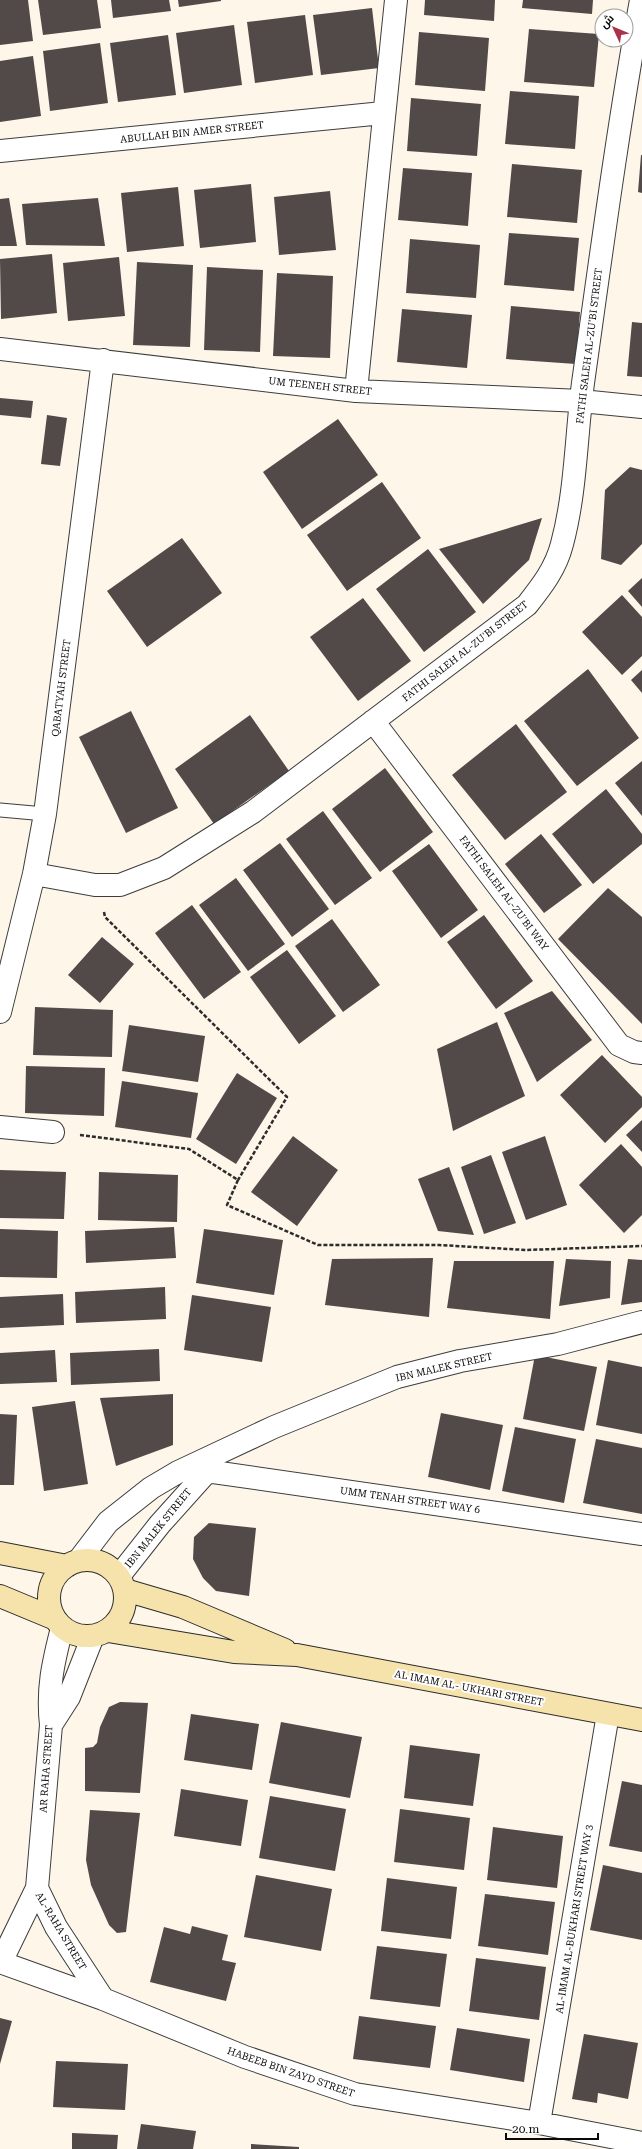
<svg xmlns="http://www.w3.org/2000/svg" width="642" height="2149" viewBox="0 0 642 2149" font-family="'Roboto Serif',Cairo,serif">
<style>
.building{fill:#514a48}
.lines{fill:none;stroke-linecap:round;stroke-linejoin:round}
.lane-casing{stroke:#3d3d3d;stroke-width:15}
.street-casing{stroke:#3d3d3d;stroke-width:24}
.secondary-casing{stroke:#2c2c2c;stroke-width:24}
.path{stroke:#2c2c2c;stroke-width:2.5;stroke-dasharray:4 2;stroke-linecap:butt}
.lane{stroke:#fff;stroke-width:13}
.street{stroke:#fff;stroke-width:22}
.secondary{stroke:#f6e3ab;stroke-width:22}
.labels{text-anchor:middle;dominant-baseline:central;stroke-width:4;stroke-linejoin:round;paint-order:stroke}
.street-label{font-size:10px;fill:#0a0a0a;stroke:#fff}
</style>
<rect width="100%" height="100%" fill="#fdf6e9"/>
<!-- building -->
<path class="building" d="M0 0H28L33 41 0 45Z
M38 0H97L101 28 43 35Z
M111 0H169L171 11 113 18Z
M178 0H221V1L179 7Z
M425 0H495L494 21 424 15Z
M523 0H593L592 14 522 8Z
M372 8 379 68 321 75 313 15Z
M305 15 313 75 255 83 247 22Z
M234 25 242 85 184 93 176 33Z
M529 29 599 34 594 87 524 82Z
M419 32 489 38 485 91 415 85Z
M168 35 176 95 118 102 110 43Z
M100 43 108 103 50 111 43 51Z
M33 56 41 116 0 122V61Z
M510 91 579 96 575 149 505 144Z
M411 98 481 104 477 156 407 151Z
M641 155H642V193L638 192Z
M512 164 582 170 577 223 507 217Z
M403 168 472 173 468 226 398 220Z
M251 184 256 242 200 248 194 190Z
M178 187 184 246 127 252 121 193Z
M330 191 336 250 279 255 274 197Z
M9 198 17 246H0V199Z
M98 198 105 246 26 245 22 204Z
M509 233 579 238 574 291 504 285Z
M410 239 480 245 476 298 406 293Z
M52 254 57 313 1 319 0 259Z
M119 257 125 316 68 321 63 263Z
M137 262 193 265 190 347 133 345Z
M207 267 263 270 260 352 204 350Z
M277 273 333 276 330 358 273 356Z
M511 306 580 312 576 364 506 359Z
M402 309 472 315 467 368 397 362Z
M632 322 642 323V377L627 376Z
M0 398 33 401 31 418 0 415Z
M47 415 67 418 60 466 41 464Z
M338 419 378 475 302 529 263 472Z
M630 467 642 470V544L621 565 601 559 605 490Z
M382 482 421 538 347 591 307 535Z
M542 518 529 560 483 604 439 549Z
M182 538 222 593 147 647 107 591Z
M428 549 476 612 424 652 376 589Z
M642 578V607L628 591Z
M622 595 642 617V656L622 675 582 632Z
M363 598 411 661 358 701 310 637Z
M588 669 639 738 577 786 524 721Z
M642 670V693L631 680Z
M131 711 178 808 126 833 79 737Z
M250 715 289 771 214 824 175 769Z
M516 724 567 792 505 840 452 775Z
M642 761V816L615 783Z
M385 768 433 832 380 872 332 809Z
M606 789 642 834V844L593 884 552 834Z
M323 811 372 878 335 905 286 839Z
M541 834 582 885 544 913 505 864Z
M280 843 329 909 292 937 243 870Z
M429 844 478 910 441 938 392 871Z
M236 878 285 944 248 971 199 905Z
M608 888 642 917V1024L558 939Z
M192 905 241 972 204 999 155 933Z
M484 915 533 981 496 1009 447 942Z
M332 919 380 985 343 1012 295 946Z
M102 937 134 964 100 1003 68 975Z
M287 950 336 1016 299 1044 250 977Z
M552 991 592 1040 537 1082 504 1013Z
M35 1007 113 1010 112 1057 33 1055Z
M497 1022 525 1096 453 1131 437 1049Z
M129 1025 205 1036 198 1082 122 1071Z
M602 1055 642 1097V1107L605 1143 560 1095Z
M26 1066 105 1068 104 1116 25 1113Z
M237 1073 277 1098 236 1164 196 1139Z
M122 1081 198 1093 191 1138 115 1127Z
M642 1120V1152L626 1135Z
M293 1136 338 1170 297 1226 251 1192Z
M545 1136 567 1205 526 1220 502 1152Z
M621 1144 642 1167V1215L624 1233 579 1185Z
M491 1155 516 1223 484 1234 461 1167Z
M449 1167 474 1235 438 1231 418 1179Z
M0 1170 66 1172 64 1219 0 1218Z
M99 1172 178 1175 177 1222 98 1220Z
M174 1227 176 1258 86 1263 85 1231Z
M0 1229 58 1231 57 1278 0 1277Z
M204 1229 283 1240 274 1295 196 1283Z
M433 1258 429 1317 325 1305 332 1259Z
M566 1259 611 1261 610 1298 559 1306Z
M628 1259 642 1260V1302L621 1305Z
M454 1261H554L550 1319 447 1308Z
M165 1287 166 1319 76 1323 75 1292Z
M63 1294 64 1325 0 1328V1297Z
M192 1295 271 1307 262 1362 184 1350Z
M159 1349 160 1381 71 1385 70 1353Z
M55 1350 57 1382 0 1384V1353Z
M535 1355 597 1367 584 1431 523 1419Z
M608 1360 642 1367V1434L596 1425Z
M173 1394V1445L116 1466 100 1398Z
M75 1401 88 1484 44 1491 32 1407Z
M441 1413 503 1425 490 1490 428 1477Z
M0 1414 17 1415 14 1485H0Z
M515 1427 576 1439 564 1503 502 1491Z
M596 1439 642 1448V1514L583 1503Z
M209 1523 256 1528 249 1596 216 1591 203 1578 193 1559 194 1537Z
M120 1702 148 1703 140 1793 85 1791V1748L93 1747 97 1743 100 1727 109 1707Z
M191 1714 259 1724 252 1770 184 1760Z
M281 1722 362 1737 350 1798 269 1783Z
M410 1745 480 1754 473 1806 404 1798Z
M622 1781 642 1785V1852L609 1846Z
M181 1789 248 1800 241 1846 174 1836Z
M270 1796 346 1809 335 1871 259 1858Z
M400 1809 470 1818 464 1870 394 1862Z
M90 1810 140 1813 126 1932 117 1933 109 1925 91 1885 86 1860Z
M493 1827 563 1836 557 1888 487 1880Z
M603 1865 642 1873V1940L590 1930Z
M256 1875 332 1889 321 1951 244 1937Z
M387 1878 457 1887 451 1939 381 1931Z
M485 1894 555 1902 548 1955 478 1946Z
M192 1926 228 1935 222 1960 236 1963 226 2001 150 1982 164 1927 190 1934Z
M377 1946 447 1954 440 2007 370 1999Z
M476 1958 546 1967 539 2020 469 2011Z
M359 2016 436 2026 430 2068 353 2059Z
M0 2018 12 2021 0 2064Z
M457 2028 530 2039 524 2082 450 2070Z
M584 2034 638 2043 628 2099 598 2093 597 2103 572 2099Z
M56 2061 128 2064 125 2110 53 2107Z
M141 2124 196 2131 193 2149H137Z
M72 2133 118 2135 117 2149H72Z
M251 2144 299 2147V2149H251Z"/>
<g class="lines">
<!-- lane casing -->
<g class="lane-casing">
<path id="lane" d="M0 810 45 814"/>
</g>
<!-- street casing -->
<g class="street-casing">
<path id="street" d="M0 151 383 113
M0 349 356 391 581 401 642 407
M356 391 396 0
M373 721 619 1045 634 1052 642 1053
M34 874 95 885H120L164 868 253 812 527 605C542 586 556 568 562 544 576 492 576 436 583 383 601 255 618 127 641 0
M0 1012 34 874 45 814 103 360
M0 1127 53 1132
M184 1471H206L642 1534
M79 1560 108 1522 151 1488 178 1472 274 1427 397 1377 460 1361 558 1344 642 1322
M119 1576 160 1524 213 1465
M51 1725 69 1697 93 1636
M37 1888 56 1927 103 1999
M0 1962 103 1999 245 2057 355 2094 539 2123 642 2143
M1 1962 37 1888 51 1725C47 1689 53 1663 62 1628
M539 2123 608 1714"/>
</g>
<!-- secondary casing -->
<g class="secondary-casing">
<path id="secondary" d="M0 1553 67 1566
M49 1598a38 38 0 1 1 76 0a38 38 0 1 1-76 0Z
M125 1590 183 1607 285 1650
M0 1596 53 1618
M108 1631 234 1652 297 1655 642 1720"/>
</g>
<!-- path -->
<path class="path" d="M104 912 105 917 287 1097 238 1180
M80 1135 189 1149 238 1180 227 1205 318 1245H439L526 1250 642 1246"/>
<!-- lane -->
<use href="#lane" class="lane"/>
<!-- street -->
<use href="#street" class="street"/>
<!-- secondary -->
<use href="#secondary" class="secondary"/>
</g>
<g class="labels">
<!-- street labels -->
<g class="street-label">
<text transform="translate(192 132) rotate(-6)">ABULLAH BIN AMER STREET</text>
<text transform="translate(589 346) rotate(-83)">FATHI SALEH AL-ZU'BI STREET</text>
<text transform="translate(320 386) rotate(6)">UM TEENEH STREET</text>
<text transform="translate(465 651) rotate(-38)">FATHI SALEH AL-ZU'BI STREET</text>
<text transform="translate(61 688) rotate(-83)">QABATYAH STREET</text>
<text transform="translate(504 893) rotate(53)">FATHI SALEH AL-ZU'BI WAY</text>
<text transform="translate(444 1367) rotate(-13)">IBN MALEK STREET</text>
<text transform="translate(410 1500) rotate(8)">UMM TENAH STREET WAY 6</text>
<text transform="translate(158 1528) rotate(-51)">IBN MALEK STREET</text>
<text transform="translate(469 1688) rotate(11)">AL IMAM AL- UKHARI STREET</text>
<text transform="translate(46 1769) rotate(-86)">AR RAHA STREET</text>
<text transform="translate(574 1919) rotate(-81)">AL-IMAM AL-BUKHARI STREET WAY 3</text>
<text transform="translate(61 1931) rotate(59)">AL-RAHA STREET</text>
<text transform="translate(291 2072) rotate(19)">HABEEB BIN ZAYD STREET</text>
</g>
</g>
<!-- north arrow -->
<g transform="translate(614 28) rotate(314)"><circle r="19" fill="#ffffff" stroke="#9d9d9d"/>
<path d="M0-3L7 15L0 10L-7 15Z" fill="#aa3249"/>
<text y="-6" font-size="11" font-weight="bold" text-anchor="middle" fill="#0a0a0a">ش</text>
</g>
<!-- scale -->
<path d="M506 2133v6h92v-6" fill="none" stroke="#0a0a0a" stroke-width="2"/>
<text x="512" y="2133" font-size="12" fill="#0a0a0a" stroke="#ffffff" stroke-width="3" paint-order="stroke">20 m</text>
</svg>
